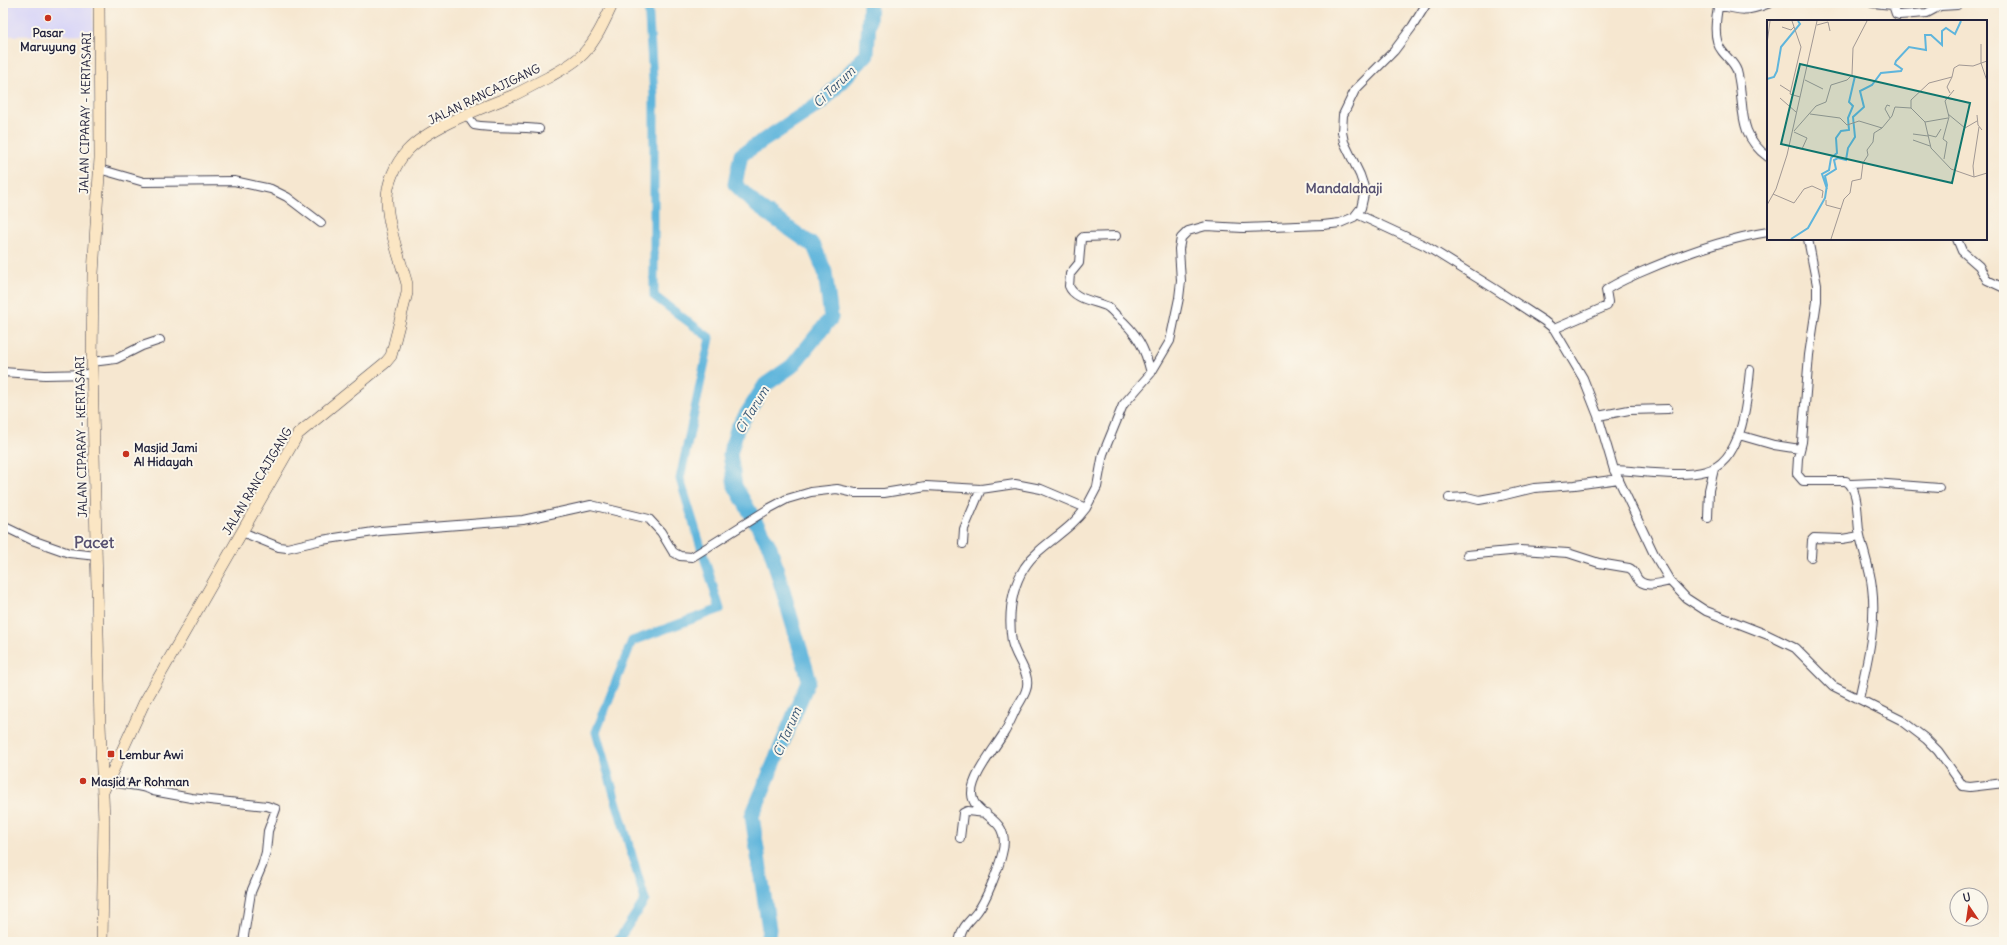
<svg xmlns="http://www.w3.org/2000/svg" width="2007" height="945" viewBox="0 0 2007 945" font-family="Delius,sans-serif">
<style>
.built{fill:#d9d6f7}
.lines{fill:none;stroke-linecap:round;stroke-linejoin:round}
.canal{stroke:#5fb5dc;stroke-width:9}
.river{stroke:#5fb5dc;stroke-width:15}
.street-casing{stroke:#424051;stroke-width:10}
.secondary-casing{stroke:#424051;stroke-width:12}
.street{stroke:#fff;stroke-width:8}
.secondary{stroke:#fbe6c4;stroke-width:11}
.poi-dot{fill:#c8321e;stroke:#fbf7ec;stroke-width:1.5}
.labels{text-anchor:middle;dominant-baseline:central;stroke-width:4;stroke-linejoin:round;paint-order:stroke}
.poi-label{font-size:12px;font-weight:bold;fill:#22223b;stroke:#fbf7ec;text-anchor:start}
.street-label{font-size:12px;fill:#22223b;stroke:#fbf7ec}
.water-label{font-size:13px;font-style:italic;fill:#375573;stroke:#fbf7ec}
.quarter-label{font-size:14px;font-weight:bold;fill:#575171;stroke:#fbf7ec}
.district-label{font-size:16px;font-weight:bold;fill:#575171;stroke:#fbf7ec}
.inset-river{fill:none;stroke:#5fb5dc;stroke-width:2}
.inset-road{fill:none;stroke:#a19894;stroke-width:1}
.view{fill:#0f766e;fill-opacity:0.15;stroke:#0f766e;stroke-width:2}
.inset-edge{fill:none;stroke:#22223b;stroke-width:2}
</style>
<rect width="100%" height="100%" fill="#fbf7ec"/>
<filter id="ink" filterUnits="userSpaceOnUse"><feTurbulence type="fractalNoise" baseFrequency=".025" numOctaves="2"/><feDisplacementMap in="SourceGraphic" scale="8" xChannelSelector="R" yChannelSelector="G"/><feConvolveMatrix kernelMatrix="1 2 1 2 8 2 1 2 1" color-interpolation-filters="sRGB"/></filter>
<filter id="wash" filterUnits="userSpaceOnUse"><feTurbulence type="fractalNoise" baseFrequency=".012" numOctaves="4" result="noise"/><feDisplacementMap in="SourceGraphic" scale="16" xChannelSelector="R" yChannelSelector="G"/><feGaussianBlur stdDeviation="0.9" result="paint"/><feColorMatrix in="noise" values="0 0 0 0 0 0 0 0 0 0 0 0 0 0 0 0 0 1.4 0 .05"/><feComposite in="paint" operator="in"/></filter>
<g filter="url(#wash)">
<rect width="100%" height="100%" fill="#f6e7d0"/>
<!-- built -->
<path class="built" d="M3 3H93V34L3 36Z"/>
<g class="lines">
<!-- canal -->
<path class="canal" d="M617 942 645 900 596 732 632 641 720 609 680 479 710 338 654 296V95L648 3"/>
<!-- river -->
<path class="river" d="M767 942 769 929 752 816 809 679 770 547 735 486 730 454 737 429 765 385 792 366 831 318 825 272 814 246 757 206 735 184 741 155 822 102 867 54 870 3"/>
</g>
</g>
<g filter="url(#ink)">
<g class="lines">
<!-- street casing -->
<g class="street-casing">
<path id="street" d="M1719 3C1716 17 1712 39 1722 51 1727 58 1734 62 1737 71 1746 104 1735 133 1768 157
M1872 3 1893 5 1896 14 1899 15 1927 13 1940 6 1957 5
M1718 5C1742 11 1746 12 1770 3
M467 115 474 125C494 129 518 126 539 129
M99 169 144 182 234 181 271 189 287 197 321 223
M1357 214 1426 246 1495 289 1544 321 1554 329 1583 378 1598 416 1614 470 1654 554 1670 581 1686 598 1706 611 1768 635 1795 648 1833 686 1901 720 1926 739 1938 751 1963 786 1970 787 2004 783
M1116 236 1083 237 1081 239 1079 263 1070 274 1069 286C1074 299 1094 301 1106 306 1110 308 1114 313 1117 316 1137 333 1145 348 1151 373
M1808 239 1817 285V301L1809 355 1802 442 1798 458 1797 474 1803 481H1846C1859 489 1857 516 1859 530 1862 549 1870 567 1872 587 1877 625 1867 662 1859 699
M1957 239 1962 251 1979 266 1987 280 2004 288
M1554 329 1607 306 1608 302 1606 290C1616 283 1628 278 1639 273 1680 255 1724 239 1768 232
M92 362 116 359 142 346 160 340
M3 372 45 375 92 374
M1598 416 1629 410 1668 409
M1739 435 1774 445 1800 449
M1614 470C1641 471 1681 478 1706 471 1743 462 1747 400 1750 370
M1851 484 1874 483 1939 488
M1449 498 1467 497 1479 500 1501 496 1534 488 1575 485 1619 479
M1086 508 1097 487 1103 454 1123 405 1151 373 1170 341 1179 298 1181 281 1179 249 1181 238 1188 231 1206 226 1243 228 1323 225 1340 223 1354 217 1361 208 1365 190 1360 175 1344 142 1342 132 1343 115 1355 90 1394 51 1412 27 1427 3
M1708 518 1709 490 1714 469
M3 526 32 540 69 553 97 556
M242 532 279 547 287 548 322 540 380 531 523 520 591 505 649 519 661 532 673 552 680 556 692 557 770 508 787 499 811 492 837 489 855 493H884L926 486 981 489 1015 484 1041 489 1086 508C1071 528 1057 535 1039 551 1013 573 1007 609 1012 642 1015 658 1032 674 1026 690 1024 697 1019 703 1016 709 1012 717 1009 725 1004 733 995 748 971 777 972 794 973 818 1013 815 1002 854 999 867 986 901 977 912 967 925 963 924 959 942
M963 544 964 529 981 489
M1467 555 1520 550 1553 552 1568 553 1599 563 1629 568C1634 570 1634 573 1637 578 1644 589 1659 583 1670 581
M1811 557 1812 540 1814 538 1842 539 1860 536
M109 780C123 787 140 783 153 791L191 798 267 806 276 809 268 831 266 852 262 866 251 892 243 942
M960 838 963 813 967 811 986 813"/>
</g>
<!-- secondary casing -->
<g class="secondary-casing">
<path id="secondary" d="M99 3 100 158 93 274 92 362 100 724 104 820 102 942
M103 792 144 703 298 434 386 362 391 356 407 293V284C400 259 388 227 387 202 386 185 395 164 407 151 430 126 482 108 514 95 526 89 537 83 549 77 561 70 575 63 584 53 597 39 605 20 613 3"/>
</g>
<!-- street -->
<use href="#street" class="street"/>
<!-- secondary -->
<use href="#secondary" class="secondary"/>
</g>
</g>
<!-- markers -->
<g class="poi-dot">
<circle cx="48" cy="18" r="4"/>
<circle cx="126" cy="454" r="4"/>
<rect x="107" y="750" width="8" height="8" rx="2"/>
<circle cx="83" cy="781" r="4"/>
</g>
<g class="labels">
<!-- poi labels -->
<g class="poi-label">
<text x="48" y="32" text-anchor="middle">Pasar<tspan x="48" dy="14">Maruyung</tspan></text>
<text x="134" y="447">Masjid Jami<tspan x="134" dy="14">Al Hidayah</tspan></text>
<text x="119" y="754">Lembur Awi</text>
<text x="91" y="781">Masjid Ar Rohman</text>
</g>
<!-- street labels -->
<g class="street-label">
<text transform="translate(484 94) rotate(-26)">JALAN RANCAJIGANG</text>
<text transform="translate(85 113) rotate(-89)">JALAN CIPARAY - KERTASARI</text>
<text transform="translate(81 437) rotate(-91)">JALAN CIPARAY - KERTASARI</text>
<text transform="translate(257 481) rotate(-59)">JALAN RANCAJIGANG</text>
</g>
<!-- water labels -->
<g class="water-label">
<text transform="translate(834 87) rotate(-44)">Ci Tarum</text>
<text transform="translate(752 410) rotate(-59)">Ci Tarum</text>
<text transform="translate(787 732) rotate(-67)">Ci Tarum</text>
</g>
<!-- quarter labels -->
<g class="quarter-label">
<text x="1344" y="188">Mandalahaji</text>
</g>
<!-- district labels -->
<g class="district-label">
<text x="94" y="542">Pacet</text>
</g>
</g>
<!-- overview -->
<g transform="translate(1767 20)">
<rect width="220" height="220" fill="#f6e7d0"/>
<path class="inset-river" d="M0 59 7 57 10 51 14 27 33 4 31 1M60 169 55 154 62 150 64 138 70 133 69 118 74 111 82 110 81 98 86 86 82 82 88 56M24 219 41 208 58 178 60 165 58 156 69 149 67 140 71 138 79 140 81 128 88 117 86 97 97 87 93 71 105 65 114 53 134 51 135 49 128 44 129 41 142 27 159 30 158 15H164L175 25V11L179 8 188 14 194 1"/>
<path class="inset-road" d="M25 1 34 27 23 74 33 77M50 5 61 2 63 11M15 7 24 10 27 7M0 24 3 1M214 24V43M214 43 220 61M38 60 56 69M13 65 24 72M183 73 180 67 185 57M13 78 29 92M178 78 199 82M123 86 120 85 118 89 123 98M144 88 158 102 164 128 184 149 207 157 220 153M43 94 73 98 80 105 92 101 115 108 107 113 106 122 100 130 101 135 96 143 94 159 85 161 83 173 77 179 64 219M181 94 198 108 210 101M210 95 211 105 215 110M158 102 181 98M115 108 125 96 128 87 144 88V80L162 63 185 57 187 48 192 45 206 46 220 41M27 111 49 86 59 82 64 65 80 60 85 55 86 28 100 1M27 112 40 118 35 129 29 128M146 114 161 116M161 115 169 117 174 109M146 120 163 126M177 139 180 122 176 119 182 97 178 81 187 70M207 157 206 146 212 107M6 174 27 183 37 169 45 166 56 171 55 178M59 180V185L74 189M0 185 9 169 20 135 50 1"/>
<path class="view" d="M33 44 203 83 185 163 14 124Z"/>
<rect width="220" height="220" class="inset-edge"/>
</g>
<!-- margin -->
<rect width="2007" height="945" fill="none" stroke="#fbf7ec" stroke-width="16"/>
<!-- north arrow -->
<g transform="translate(1969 907) rotate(347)"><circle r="19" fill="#fbf7ec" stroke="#a4a2a5"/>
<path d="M0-3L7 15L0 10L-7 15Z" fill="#c8321e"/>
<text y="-6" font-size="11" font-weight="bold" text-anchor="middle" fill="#22223b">U</text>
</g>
</svg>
